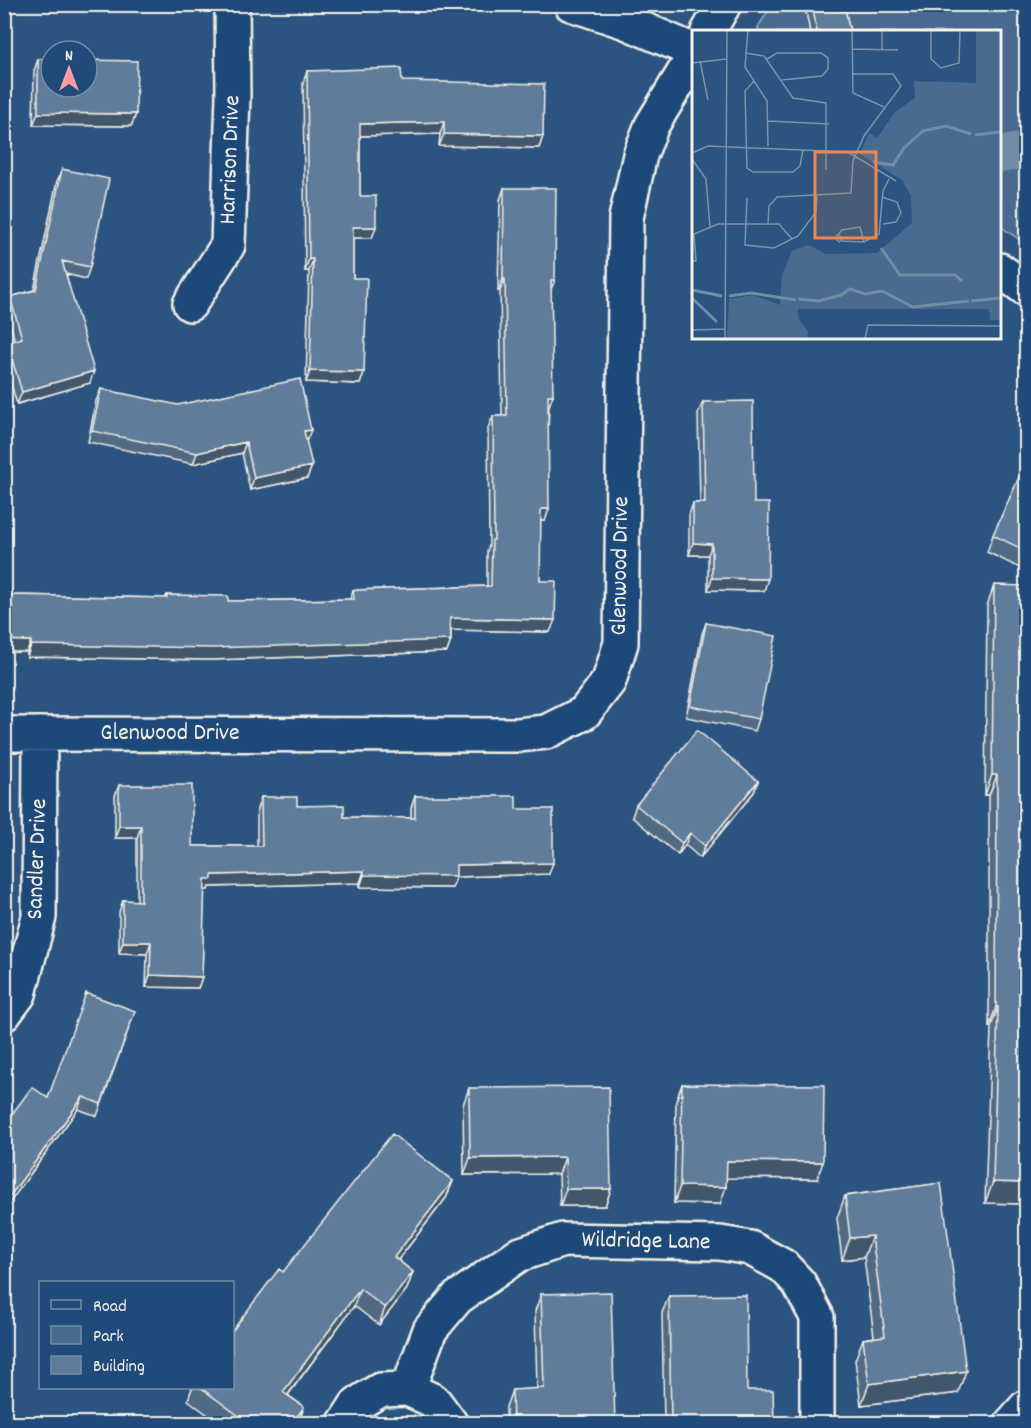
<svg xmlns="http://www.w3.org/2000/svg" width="1031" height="1428" viewBox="0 0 1031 1428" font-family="Dekko,sans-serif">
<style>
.green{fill:#496b90;stroke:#9eaebc;stroke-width:1.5}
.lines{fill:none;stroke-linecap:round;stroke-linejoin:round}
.canal{stroke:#738ca6;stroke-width:36}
.minor-casing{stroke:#f4f1e8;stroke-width:38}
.minor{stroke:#1f4a7a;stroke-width:33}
.wall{fill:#516a84;stroke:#f4f1e8;stroke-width:1.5}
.shaded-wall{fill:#42566c;stroke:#f4f1e8;stroke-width:1.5}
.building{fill:#5e7b9a;stroke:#f4f1e8;stroke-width:1.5}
.labels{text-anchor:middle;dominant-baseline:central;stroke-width:4.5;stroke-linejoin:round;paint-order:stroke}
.street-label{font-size:24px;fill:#f4f1e8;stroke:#1f4a7a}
.inset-river{fill:none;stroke:#738ca6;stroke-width:3}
.inset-road{fill:none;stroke:#7c93aa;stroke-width:1.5}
.view{fill:#ec874e;fill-opacity:0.15;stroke:#ec874e;stroke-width:3}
.inset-edge{fill:none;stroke:#f4f1e8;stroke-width:3}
</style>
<rect width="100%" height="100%" fill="#2c5481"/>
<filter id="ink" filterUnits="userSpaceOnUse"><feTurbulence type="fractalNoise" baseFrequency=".0167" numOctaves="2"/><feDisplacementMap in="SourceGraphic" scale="12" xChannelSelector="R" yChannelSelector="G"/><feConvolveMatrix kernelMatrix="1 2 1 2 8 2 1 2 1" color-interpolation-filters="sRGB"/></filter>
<g filter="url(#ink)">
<!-- green -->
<path class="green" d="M772 5H1026V244L1000 226V32H759L758 27Z"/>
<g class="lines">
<!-- canal -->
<path class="canal" d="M1000 155 1026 150"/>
<!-- minor casing -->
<g class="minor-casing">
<path id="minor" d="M571 4 626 22 694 51
M708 32 724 4
M1000 270 1026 289
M190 304 228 245 233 95 232 4
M4 734 518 735 546 732 584 713 609 681 621 643 626 218 640 155 652 125 694 56
M4 1014 19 994 39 917 40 734
M408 1389 430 1330 457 1298 518 1255 563 1240 720 1243 750 1248 783 1266 799 1283 817 1317V1424
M344 1424 357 1404 380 1390 408 1389 434 1401 451 1424
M1011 1424 1026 1407"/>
</g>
<!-- minor -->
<use href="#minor" class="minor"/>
</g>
<!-- wall -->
<path class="wall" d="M809 4H844L850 32H810L806 12Z
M38 59 136 114 131 126 33 125 34 71Z
M307 71 402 81 543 136 539 148 439 146 440 134 360 136V196L372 238H353V278L364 372 360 384 306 382 309 271H305L303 83Z
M62 169 90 267 86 279 66 274 90 383 17 404 4 360V350L7 343 15 341 6 309 10 297 34 290 57 181Z
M504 188 551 289 549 406 545 521H540V581L550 632 451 630V640L447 652 210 660 27 657V652H4V589L11 595 165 598 167 595 228 601 350 599 353 590 487 586V551L489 546 488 428 493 416H502L500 291H498L500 200Z
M101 389 306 442 312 466 307 478 250 490 242 453 193 464 88 442 96 401Z
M703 402 754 503 764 591 708 590V555H689V515L693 503H700L698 414Z
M1026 462V571L987 552 993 535Z
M994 585 1026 1204 985 1203 991 1027H989V795H985L987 606Z
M706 623 759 719 755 731 686 717 702 634Z
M758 781 754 792 700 858 685 845 678 855 632 817 636 805Z
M119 785 192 846H257V809L261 797 344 817 411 818V808L415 796 516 809 549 874 456 877 452 888 360 887V883L209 887 208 890H204L202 977 198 988 146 987 147 954 119 953V912L123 900 137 901V838H115V796Z
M135 1011 97 1116 78 1109 4 1210V1125L48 1098Z
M682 1084 817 1179 726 1178 720 1204 674 1203 676 1101Z
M469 1088 611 1189 605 1206H560L559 1174 464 1175 463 1105Z
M453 1181 446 1198 398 1260 413 1272 407 1289 379 1325 354 1306 288 1395 304 1407 298 1424H220L188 1400 192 1388H232L283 1272Z
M941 1183 958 1393 861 1405 855 1360 863 1339 874 1337 864 1257 842 1260 837 1218 845 1196Z
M541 1294 615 1424H506V1407L512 1390 537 1389 535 1311Z
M669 1296 747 1390 774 1424H664L662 1313Z"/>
<!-- shaded-wall -->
<path class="shaded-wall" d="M38 113 136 114 131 126 33 125Z
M444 122 440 134 356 136 360 124Z
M444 134 543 136 539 148 439 146Z
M353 227H376L372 238H348Z
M309 259H313L309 271H305Z
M503 279H505L500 291H498Z
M551 280H555L550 292Z
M94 371 90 383 17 404 22 392Z
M310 371 364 372 360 384 306 382Z
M548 395H553L549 406H544Z
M311 430 306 442 304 431Z
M246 442 242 453 193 464 197 453Z
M312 466 307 478 250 490 254 478Z
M541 509H549L545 521H536Z
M693 543 712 544 708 555H689Z
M712 578 768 579 764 591 708 590Z
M450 618 555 620 550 632 446 630Z
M4 640 31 641 27 652H4Z
M451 640 447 652 210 660 27 657 31 645Z
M992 775H997L989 795H985Z
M758 781 754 792 700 858 705 846Z
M119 826H141L137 838H115Z
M690 833 685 845 678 855 682 843Z
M553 863 549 874 456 877 452 888 360 887 364 875 456 865Z
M364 871 360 883 209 887 208 890H200L205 879 212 875Z
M123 942H151L147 954 119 953Z
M150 975 202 977 198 988 146 987Z
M996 1007H998L991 1027H989Z
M83 1097 78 1109 4 1210V1204Z
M565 1157 559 1174 464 1175 470 1158Z
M727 1161 823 1162 817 1179 720 1178Z
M453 1181 446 1198 387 1274 394 1257Z
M993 1182 1026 1183V1204L985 1203Z
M680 1186 726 1187 720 1204 674 1203Z
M566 1189H611L605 1206H560Z
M872 1236 864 1257 842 1260 850 1238Z
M413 1272 407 1289 379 1325 385 1308Z
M360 1289 354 1306 277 1409 283 1392Z
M966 1371 958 1393 861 1405 869 1384Z
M304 1407 298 1424H292Z"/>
<!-- building -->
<path class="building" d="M812 4H844L850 32H817Z
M38 59H51V87H87V60L137 61 136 114 38 113Z
M401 68 402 81 544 84 543 136 444 134V122L360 124V196H376V227H353V278H367L364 372 310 371 313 259H309L307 71Z
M62 169 109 179 90 267 62 261 94 371 22 392 7 343 22 338 10 297 36 290Z
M504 188H556L555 280H551L553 395H548L549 509H541L540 581H556L555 620 450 618 451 640 214 648 31 645V641L4 640V589H11V595L167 598V595L228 596V601L354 599 353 590 491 586 492 540H494L493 416H507L505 279H503Z
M300 379 311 430 304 431 312 466 254 478 246 442 197 453 92 431 101 389 178 405Z
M753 401 754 503H769L768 579 712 578V544L693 543V503H705L703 402Z
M1026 462V551L993 535Z
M994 585 1026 586V1183L993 1182 998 1007H996L997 775H992Z
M706 623 776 636 759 719 690 706Z
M697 730 758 781 705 846 690 833 682 843 636 805Z
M119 785H192V846H262L261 797H297V806L344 805V817L415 818V796H516V809H553V863L456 865V876L364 875V871L212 875V879H205L202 977 150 975 151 942H123V900L141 901V826H119Z
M86 993 135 1011 101 1104 83 1097 4 1204V1125L32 1087 48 1098Z
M682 1084 824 1085 823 1162 727 1161 726 1187 680 1186Z
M609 1087 611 1189H566L565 1157 470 1158 469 1088Z
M392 1134 453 1181 394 1257 413 1272 385 1308 360 1289 283 1392 304 1407 292 1424H250L201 1388H232V1331L279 1269 283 1272Z
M941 1183 966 1371 869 1384 863 1339 885 1336 872 1236 850 1238 845 1196Z
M611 1292 615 1424H513L512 1390 544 1388 541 1294Z
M746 1295 747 1390H773L774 1424H671L669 1296Z"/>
</g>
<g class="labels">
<!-- street labels -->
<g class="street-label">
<text transform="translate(231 160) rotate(-88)">Harrison Drive</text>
<text transform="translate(621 566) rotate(-89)">Glenwood Drive</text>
<text x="170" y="734">Glenwood Drive</text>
<text transform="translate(38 859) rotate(-88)">Sandler Drive</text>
<text transform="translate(646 1242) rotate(1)">Wildridge Lane</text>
</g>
</g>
<!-- overview -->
<g transform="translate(692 30)">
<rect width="309" height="309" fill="#2c5481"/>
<path d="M284 0H309V290H298L297 279H106V288L116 301 115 309H35L37 269 61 265 88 275 90 245 100 221 116 215 134 224 185 223 220 193 219 166 210 150 168 124 177 103 185 108 203 82 223 68 222 51 284 53Z" fill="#496b90"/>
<path class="inset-river" d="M283 105 309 102M181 132 201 135 212 118 231 101 254 96 279 104M189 218 208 245H263L270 251M0 260 30 266M37 266 59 263 104 270M0 268 25 292M106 269 127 271 149 265 158 259 173 264 190 261 221 277 277 271M279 271 309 268"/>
<path class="inset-road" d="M56 0 53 37 75 71 76 116M160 0 161 63 192 77M190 0V20M239 0V29L249 38 267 33 268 0M161 19 206 20M53 23 72 26 101 68 134 73V140M75 29 85 23H129L136 28V39L130 46 90 50M8 31 16 70M0 33 34 29M62 51 53 61 55 138 61 142H101L108 136 111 120M76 91 137 94M0 123 16 116 156 122 204 151M0 129 14 149 18 197M190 167 205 172 209 183 204 192 191 194M55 168 53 215 82 218 106 206 124 182 125 166M76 194 77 176 85 167 159 163 161 131 172 106 209 56 201 44H160M0 205 26 194H87L100 209M147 205 150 209 147 212 143 208 150 200 168 197 172 212M149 211 172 212 187 204 191 161 197 149M0 231H4L2 204M0 300 33 299M33 309 35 0M173 309 176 295 309 296"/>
<path class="view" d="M123 122H184V208H123Z"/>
<rect width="309" height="309" class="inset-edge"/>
</g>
<!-- margin -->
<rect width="1031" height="1428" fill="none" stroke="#1f4a7a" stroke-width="24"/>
<rect x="12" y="12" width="1007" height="1404" fill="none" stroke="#f4f1e8" stroke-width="2" filter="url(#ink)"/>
<!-- legend -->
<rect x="39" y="1281" width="195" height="108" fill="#1f4a7a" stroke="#748da6" stroke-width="1.5"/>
<rect x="51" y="1300" width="30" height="9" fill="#1f4a7a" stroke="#748da6" stroke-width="1.5"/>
<text x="93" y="1311" font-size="18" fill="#f4f1e8">Road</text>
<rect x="51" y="1326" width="30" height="18" fill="#496b90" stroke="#748da6" stroke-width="1.5"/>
<text x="93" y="1341" font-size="18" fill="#f4f1e8">Park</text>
<rect x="51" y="1356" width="30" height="18" fill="#5e7b9a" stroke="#748da6" stroke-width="1.5"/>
<text x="93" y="1371" font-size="18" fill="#f4f1e8">Building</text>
<!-- north arrow -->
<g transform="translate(69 69)"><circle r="28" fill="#1f4a7a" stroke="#748da6" stroke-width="1.5"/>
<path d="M0-4.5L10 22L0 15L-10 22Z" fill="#ff9aa2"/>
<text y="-9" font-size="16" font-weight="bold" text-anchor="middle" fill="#f4f1e8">N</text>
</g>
</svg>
